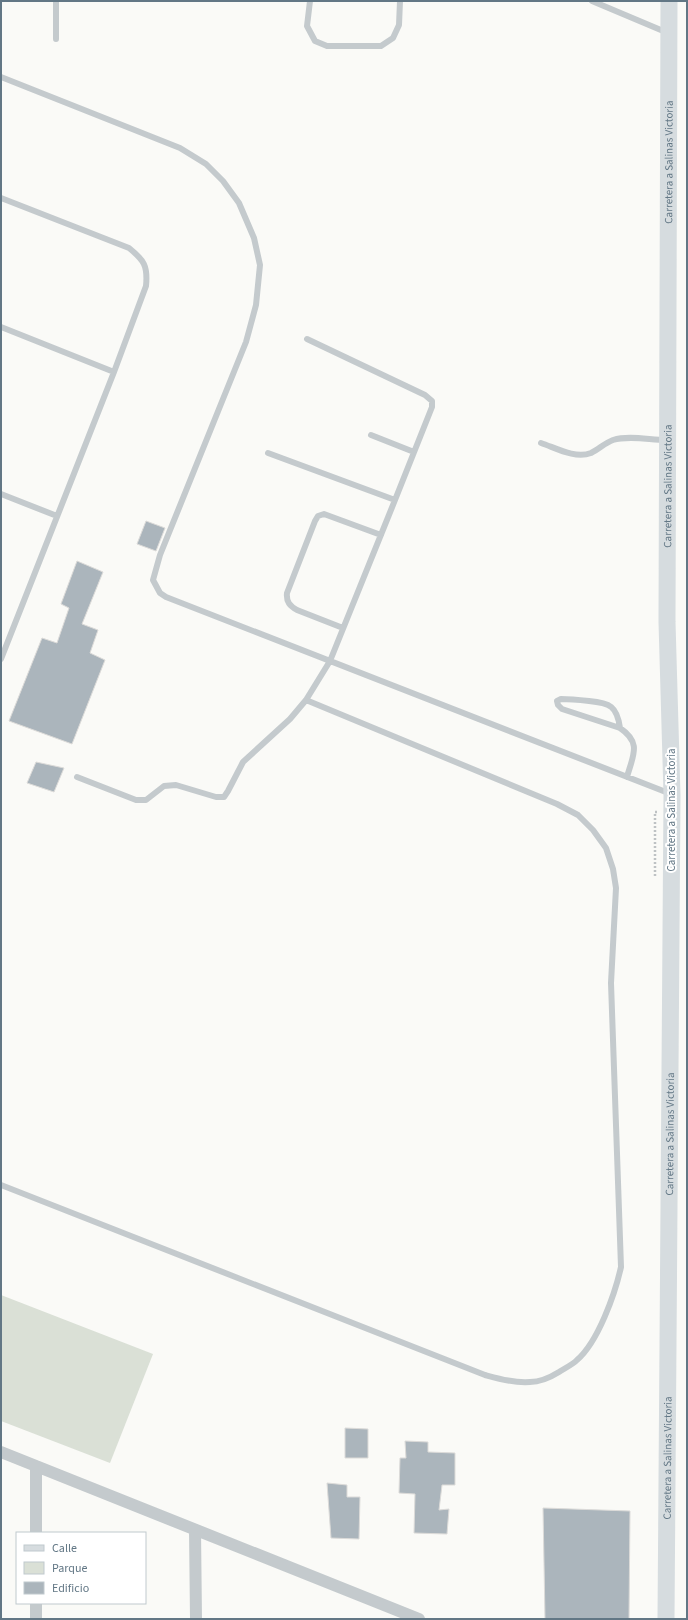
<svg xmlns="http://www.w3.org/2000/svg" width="688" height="1620" viewBox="0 0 688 1620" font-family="'Source Sans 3',sans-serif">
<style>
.green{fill:#dae0d6}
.building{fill:#abb5bc;stroke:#dcdbd9}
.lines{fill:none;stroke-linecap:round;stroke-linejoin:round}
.path{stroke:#bec2c4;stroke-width:2.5;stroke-dasharray:2 2;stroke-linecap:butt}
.lane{stroke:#c4cacd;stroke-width:6}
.street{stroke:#c4cacd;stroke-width:12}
.secondary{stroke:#d6dcdf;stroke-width:17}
.labels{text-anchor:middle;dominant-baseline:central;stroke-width:4;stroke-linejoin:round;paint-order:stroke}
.street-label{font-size:11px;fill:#627785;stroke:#fff}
</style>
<rect width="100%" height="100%" fill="#fafaf7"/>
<!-- green -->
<path class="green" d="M1 1295 153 1354 110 1463 1 1421Z"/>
<!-- building -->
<path class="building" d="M146 521 165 528 156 551 137 544Z
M77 561 103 572 82 624 98 630 90 653 105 660 72 744 9 721 42 638 57 643 69 608 61 604Z
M36 762 64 768 54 792 27 783Z
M345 1428 368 1429V1458H345Z
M405 1441 428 1442V1452L455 1453V1485H442L439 1510 449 1509 447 1534 414 1533 415 1494 399 1493 400 1458H406Z
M327 1483 347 1485V1497H360L359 1539 331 1538Z
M543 1508 630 1511 629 1619H545Z"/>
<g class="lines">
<!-- path -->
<path class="path" d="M655 876V812H658"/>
<!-- lane -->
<path class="lane" d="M56 1V39
M310 1 307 26 315 41 327 46H381L393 38 399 25 400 1
M592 1 668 33
M1 77 180 148 206 164 223 181 239 203 254 238 260 265 256 305 246 342 160 555 153 580 160 593 166 597 671 794
M1 198 129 248C144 260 148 266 146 286L114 372 1 659
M1 327 114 372
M371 435 414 452
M541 443C556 448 575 459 591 453 599 449 605 443 613 440 629 435 650 440 666 440
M268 453 395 500 432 407V401L425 395 307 339
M1 494 57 516
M343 628 297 610C290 606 286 602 287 593L315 521 318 516 324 514 381 535
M620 728C617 706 610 703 589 701 580 700 571 699 561 699L557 701 558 705 562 709 620 728C642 743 633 755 627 777
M77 777 136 800H146L164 786 176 785 216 797H224L228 791 243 762 290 719 306 700 330 661 395 500
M1 1185 485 1375C500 1379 514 1383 530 1382 539 1382 551 1377 559 1372 565 1368 572 1365 577 1360 598 1342 615 1294 621 1267L611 983 616 888 613 869 606 848 593 830 578 815 557 804 306 700"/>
<!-- street -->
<path class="street" d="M1 1452 419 1619
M195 1530 196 1619
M36 1533V1466
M36 1619V1603"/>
<!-- secondary -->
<path class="secondary" id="s1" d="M666 1619 672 795 667 622 669 1"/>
</g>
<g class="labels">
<!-- street labels -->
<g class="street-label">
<text stroke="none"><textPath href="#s1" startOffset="1457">Carretera a Salinas Victoria</textPath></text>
<text stroke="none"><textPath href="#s1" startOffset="1133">Carretera a Salinas Victoria</textPath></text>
<text transform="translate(671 810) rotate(-90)">Carretera a Salinas Victoria</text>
<text stroke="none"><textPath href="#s1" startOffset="485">Carretera a Salinas Victoria</textPath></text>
<text stroke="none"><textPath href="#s1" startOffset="161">Carretera a Salinas Victoria</textPath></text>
</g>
</g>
<!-- border -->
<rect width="688" height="1620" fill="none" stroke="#627785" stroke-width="4"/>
<!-- legend -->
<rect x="16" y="1532" width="130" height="72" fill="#ffffff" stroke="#c0c9ce"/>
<rect x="24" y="1545" width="20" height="6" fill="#d6dcdf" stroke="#c0c9ce"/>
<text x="52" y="1552" font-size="12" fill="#627785">Calle</text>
<rect x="24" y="1562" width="20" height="12" fill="#dae0d6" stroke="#c0c9ce"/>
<text x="52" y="1572" font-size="12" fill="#627785">Parque</text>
<rect x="24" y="1582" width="20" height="12" fill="#abb5bc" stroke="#c0c9ce"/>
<text x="52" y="1592" font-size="12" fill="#627785">Edificio</text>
</svg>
